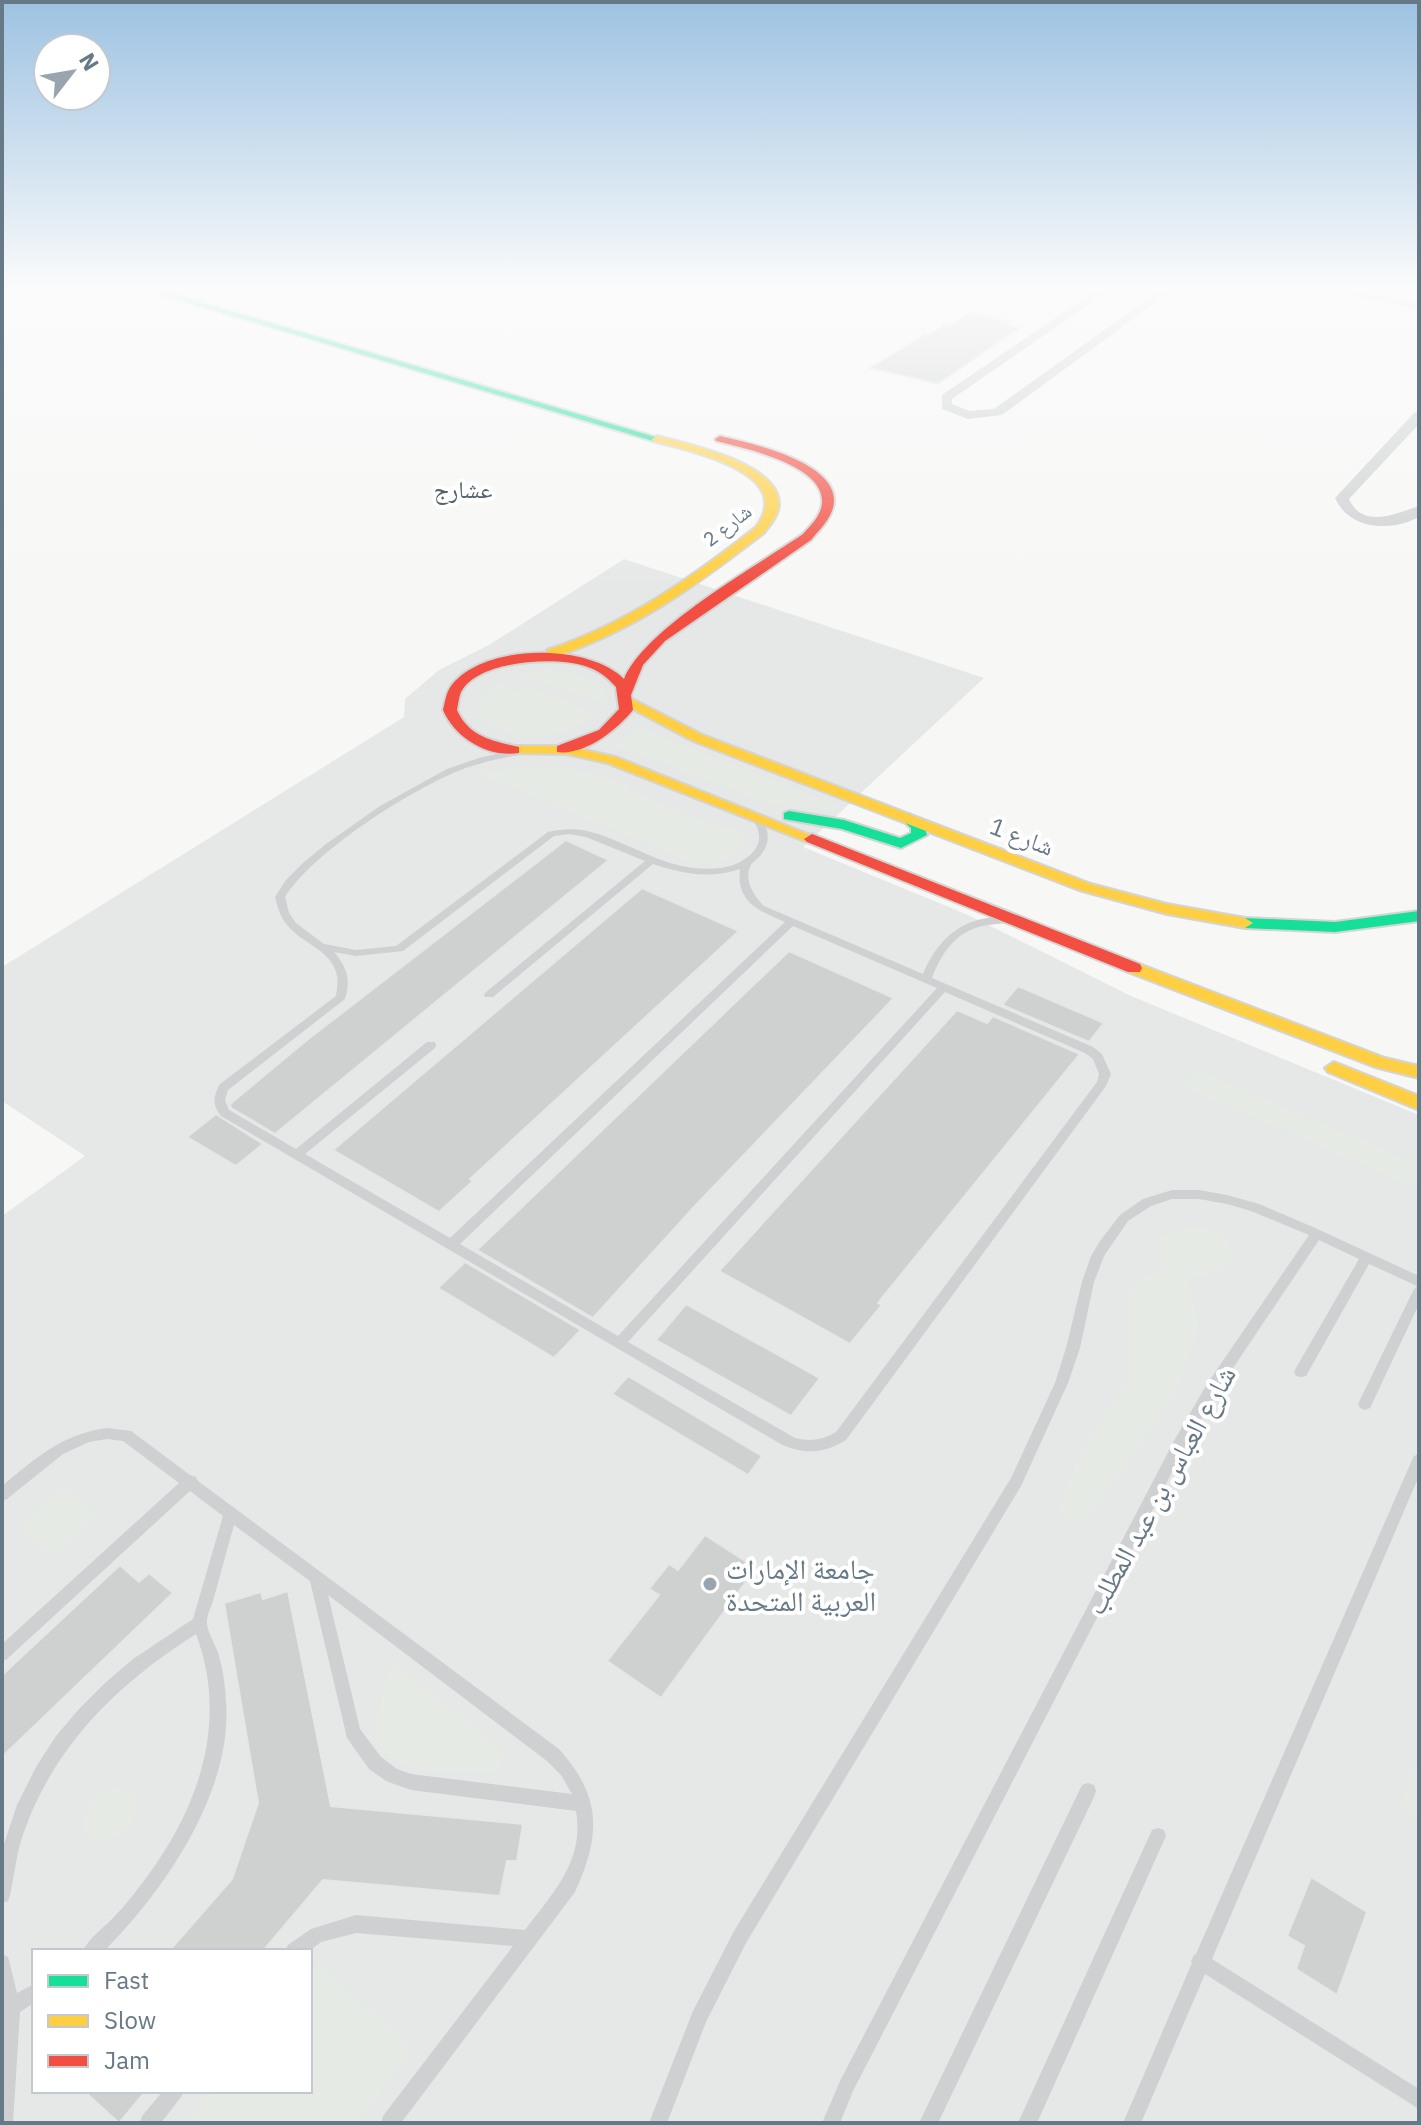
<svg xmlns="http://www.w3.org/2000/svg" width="1421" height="2125" viewBox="0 0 1421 2125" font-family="'IBM Plex Sans','Noto Naskh Arabic',sans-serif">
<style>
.built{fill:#e6e7e7;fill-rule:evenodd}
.green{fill:#e6eae4}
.building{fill:#cfd1d1;stroke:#e6e6e6;stroke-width:2}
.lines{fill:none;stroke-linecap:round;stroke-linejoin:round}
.fast-casing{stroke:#d3d5d5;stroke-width:4}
.slow-casing{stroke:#d3d5d5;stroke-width:4}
.jam-casing{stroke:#d3d5d5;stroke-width:4}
.lane{fill:#ced0d1;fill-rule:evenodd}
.street{fill:#ced0d1;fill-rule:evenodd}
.fast{fill:#16e098;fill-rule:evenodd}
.slow{fill:#ffcf43;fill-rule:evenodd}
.jam{fill:#f24e42;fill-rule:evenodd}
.poi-dot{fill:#99a5ae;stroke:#fff;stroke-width:3}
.labels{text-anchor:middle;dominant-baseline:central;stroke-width:8;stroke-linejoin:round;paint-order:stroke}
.far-street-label{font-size:20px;fill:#667987;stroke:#fff}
.far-quarter-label{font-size:24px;fill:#54616c;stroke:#fff}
.street-label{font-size:24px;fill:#667987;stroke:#fff}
.near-street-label{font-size:28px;fill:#667987;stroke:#fff}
.near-poi-label{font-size:28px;fill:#667987;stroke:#fff;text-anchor:start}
</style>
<rect width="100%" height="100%" fill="#f7f7f6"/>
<!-- built -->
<path class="built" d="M624 559 984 678 803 847 968 915 1131 996 1419 1115V2123H2V1216L85 1156 2 1101V967L404 717 405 699 439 670 489 645ZM34 1951H310V2091H34Z"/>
<!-- green -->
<path class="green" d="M544 669C567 670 589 673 605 691L607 705 519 674Z
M495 683 517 693 527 686 598 714C569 736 500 752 479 709L482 695Z
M639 728 844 808 837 815 815 807 775 805 615 746Z
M539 766 578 770 628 784 629 791 711 825 737 829 743 835V846C731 865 710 866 690 862L478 773Z
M1195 1070 1419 1164V1189L1183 1087Z
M1196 1227C1216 1229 1232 1239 1233 1260L1220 1272 1185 1278C1191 1294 1198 1309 1197 1326 1192 1384 1118 1478 1081 1522H1067L1058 1510 1082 1451 1129 1380V1293L1140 1279 1164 1269 1157 1251 1162 1237Z
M63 1487 97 1515 52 1555 19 1525Z
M391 1662 504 1752 496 1773C463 1771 382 1780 377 1735 375 1713 386 1684 391 1662Z
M1419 1758V1819L1399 1807Z
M113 1788C161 1793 124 1851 95 1839 66 1826 97 1794 113 1788Z
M318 1962 412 2050 357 2123H202L193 2114 212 2091H310V1972Z"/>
<!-- building -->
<path class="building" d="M969 312 1012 322 1008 325 1021 327 938 384 870 368 925 334 929 335 944 324 949 326Z
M566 840 609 860 275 1134 231 1108 230 1104 307 1040Z
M642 888 739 931 470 1179 473 1181 439 1212 333 1150Z
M789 951 894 998 695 1206 593 1318 477 1250Z
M1018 986 1104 1023 1089 1042 1002 1005Z
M957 1010 987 1023 993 1016 1080 1054 878 1303 882 1305 850 1344 719 1271Z
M216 1114 263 1144 236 1166 187 1137Z
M465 1262 581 1330 554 1358 438 1288Z
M686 1304 820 1378 791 1416 656 1340Z
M628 1376 762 1456 748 1475 612 1394Z
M705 1535 756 1568 661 1698 607 1661 659 1595 649 1589 669 1564 678 1570Z
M120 1565 139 1582 149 1573 173 1593 2 1757V1675Z
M288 1591 331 1806 523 1824 517 1861H507L500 1896 323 1880 263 1951H169L232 1879 258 1803 224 1603 261 1592 263 1599Z
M1311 1877 1367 1912 1337 1995 1296 1969 1304 1946 1287 1936Z
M84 2091H146L119 2123Z"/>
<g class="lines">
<!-- fast casing -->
<g class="fast-casing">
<path id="fast" d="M149 291H163L662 439 653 441Z
M789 811 844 820 900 838 911 833V828L901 819 909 814 923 823 927 835 901 848 842 829 784 819V813Z
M1419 911V921L1335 932 1245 928 1237 923 1245 918 1335 922Z"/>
</g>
<!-- slow casing -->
<g class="slow-casing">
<path id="slow" d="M657 436C688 444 779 463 779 504 779 515 770 525 764 533 699 583 636 630 557 656H547V650C626 624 691 578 756 527 797 472 689 451 653 441L652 439Z
M628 697 703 735 1091 884 1167 904 1245 918 1253 923 1245 928 1167 914 1079 890 693 741 623 704 621 701Z
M514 746H567L616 757 820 839 817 842H807L607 763 567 754 509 753V747Z
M1134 962 1385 1058 1419 1066V1078L1375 1067 1128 972 1126 968 1128 964Z
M1334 1062 1419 1096V1110L1328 1072 1325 1068Z"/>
</g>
<!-- jam casing -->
<g class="jam-casing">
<path id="jam" d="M720 436C750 443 845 463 833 508 829 521 819 530 811 540L665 641 643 665 631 695 633 710C617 730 584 756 557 752V746L599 730 619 709 616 687C607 677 598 670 585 666 556 656 478 660 461 692 459 697 458 704 457 710 469 737 493 741 519 747V753C488 758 455 738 443 710 445 702 446 693 451 686 483 643 588 643 624 679 645 628 755 567 803 534 811 525 821 516 822 503 825 465 744 448 716 441L715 439Z
M812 834 1140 964 1142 968 1140 972H1128L807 842 804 839Z"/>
</g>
<!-- lane -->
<path class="lane" d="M515 750 518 751V755C498 759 478 763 458 771 409 791 313 852 285 897L289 913 296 923 324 944 356 950 396 946 548 832C563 829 576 828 591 832 637 845 670 874 721 868 733 866 746 861 754 851 763 840 759 828 751 817L756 814 759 815C769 829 772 842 760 856 758 858 752 863 751 865 743 880 754 896 764 906L923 974C939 936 967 913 1011 918L1012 920 1011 922C1000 924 989 924 978 927 953 935 941 955 932 978L1093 1047 1102 1054 1111 1074 1106 1086 846 1440C823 1454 803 1455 779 1443L221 1116C212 1104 213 1097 220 1084L336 996C337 989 338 982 337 976 333 951 303 944 288 926 280 917 278 908 275 897L286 880 303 863 326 844 380 806 447 769 479 758ZM569 834 586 837 645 861 485 993 484 995 485 997H493L653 864C683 874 710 879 740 869 736 902 759 911 785 922L450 1238 305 1154 435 1048 436 1045 435 1042H427L296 1149 229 1110 225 1100 228 1090 345 999C351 980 347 967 334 952L356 956 403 951 554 836ZM793 926 937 988 618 1336 460 1244ZM945 992 1085 1053 1093 1059 1099 1074 1097 1082 836 1432C822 1440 811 1442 795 1438L628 1342Z
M1172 1190H1199L1227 1195 1259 1204 1313 1227 1419 1276V1304L1370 1408 1365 1410 1360 1408 1358 1404 1413 1291 1417 1286 1369 1264 1306 1376 1301 1377 1296 1376 1294 1372 1296 1368 1359 1259 1319 1240 1217 1392 1185 1447 853 2091 840 2123H822L841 2079 1175 1439 1207 1384 1309 1235 1251 1211 1227 1204 1199 1199H1172L1151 1206 1128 1221 1104 1256 1094 1282 1080 1348 1068 1383 1021 1486 746 1943 706 2022 667 2123H649L693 2011 734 1931 1011 1478 1055 1383 1066 1348 1082 1282 1091 1256 1100 1241 1120 1215 1143 1199Z
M107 1428 131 1431 190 1475 196 1477 198 1481 559 1749C602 1797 601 1835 575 1892L401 2123H381L383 2116 513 1946 356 1933 321 1942 309 1951H285L288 1945 311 1929 356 1915 525 1930C552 1894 585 1861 576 1811L411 1790 386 1781 369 1769 347 1738 310 1581 234 1525C227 1550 220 1575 213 1601 211 1607 206 1617 207 1624 208 1633 215 1644 218 1653 223 1668 225 1685 226 1701 233 1791 165 1890 104 1951H83C89 1938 102 1929 112 1919 122 1909 131 1898 140 1886 197 1813 230 1724 196 1634 117 1684 50 1749 21 1841 16 1858 14 1877 10 1895L8 1901 2 1903 3 1847 17 1805 36 1767 56 1736 79 1709 105 1683 133 1659 193 1619 223 1516 190 1491 7 1659 2 1661V1644L179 1483 123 1441 107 1439 89 1442 63 1454 7 1499 2 1501V1486C36 1458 62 1434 107 1428ZM328 1595 547 1761 561 1775 572 1794 411 1774 397 1769 381 1757 360 1729Z
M1419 1454V1476L1212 1959 1419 2089V2109L1205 1974 1141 2123H1123L1192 1963 1191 1961 1194 1955 1196 1954 1412 1460 1414 1456Z
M1088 1783 1094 1785 1096 1791 1094 1797 938 2123H919L1082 1785Z
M1158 1828 1164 1830 1166 1836 1037 2123H1018L1152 1830Z
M2 1954 8 1957 17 1993 34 1984V2003L20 2012 13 2123H2Z
M163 2091H184L181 2097 161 2123H140L142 2116Z"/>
<!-- street -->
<path class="street" d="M1095 291H1108L952 399V404L969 411 994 409 1159 291H1171L1002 415 968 419 942 409V395Z
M1336 291H1358L1419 304V310Z
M1419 412V424L1349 499C1363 530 1397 513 1419 506V517C1391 532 1349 530 1335 498L1414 413Z"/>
<!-- fast -->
<use href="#fast" class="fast"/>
<!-- slow -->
<use href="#slow" class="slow"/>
<!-- jam -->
<use href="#jam" class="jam"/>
</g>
<!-- sky -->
<linearGradient id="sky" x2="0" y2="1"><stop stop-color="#9dc2e2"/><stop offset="0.49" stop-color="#fbfbfb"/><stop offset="1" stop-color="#fbfbfb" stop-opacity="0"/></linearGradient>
<rect width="1421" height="589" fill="url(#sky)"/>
<!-- markers -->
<circle class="poi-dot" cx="710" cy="1584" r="8"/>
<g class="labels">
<!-- far-street labels -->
<g class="far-street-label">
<text transform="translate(727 525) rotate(-38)">شارع 2</text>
</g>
<!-- far-quarter labels -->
<g class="far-quarter-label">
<text x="463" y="489">عشارج</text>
</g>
<!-- street labels -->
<g class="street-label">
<text transform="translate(1022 836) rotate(21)">شارع 1</text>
</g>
<!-- near-street labels -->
<g class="near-street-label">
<text transform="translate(1160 1490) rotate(-61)">شارع العباس بن عبد المطلب</text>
</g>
<!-- near-poi labels -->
<g class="near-poi-label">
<text x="726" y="1568">جامعة الإمارات<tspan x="726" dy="32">العربية المتحدة</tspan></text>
</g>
</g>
<!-- border -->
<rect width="1421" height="2125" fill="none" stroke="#667987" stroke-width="8"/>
<!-- legend -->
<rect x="32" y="1949" width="280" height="144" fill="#ffffff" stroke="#c2c9cf" stroke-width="2"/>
<rect x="48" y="1975" width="40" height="12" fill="#16e098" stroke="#c2c9cf" stroke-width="2"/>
<text x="104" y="1989" font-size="24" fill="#667987">Fast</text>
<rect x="48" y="2015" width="40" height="12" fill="#ffcf43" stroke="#c2c9cf" stroke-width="2"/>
<text x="104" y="2029" font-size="24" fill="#667987">Slow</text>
<rect x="48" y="2055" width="40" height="12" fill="#f24e42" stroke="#c2c9cf" stroke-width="2"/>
<text x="104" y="2069" font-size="24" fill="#667987">Jam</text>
<!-- north arrow -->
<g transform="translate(72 72) rotate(59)"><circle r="38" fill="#ffffff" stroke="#c2c9cf" stroke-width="2"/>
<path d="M0-6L14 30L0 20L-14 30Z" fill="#99a5ae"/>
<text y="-12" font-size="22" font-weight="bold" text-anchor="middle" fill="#667987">N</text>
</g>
</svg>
